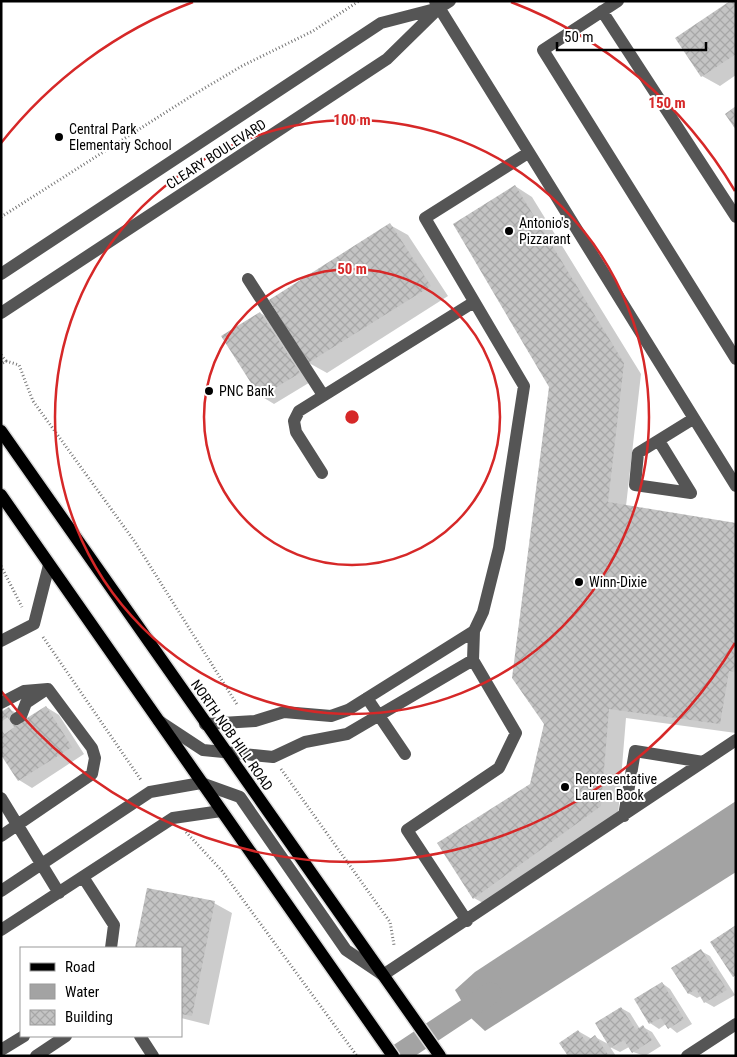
<svg xmlns="http://www.w3.org/2000/svg" width="737" height="1057" viewBox="0 0 737 1057" font-family="'Roboto Condensed',sans-serif">
<style>
.water{fill:#a3a3a3}
.shadow{fill:#0003}
.lines{fill:none;stroke-linecap:round;stroke-linejoin:round}
.canal{stroke:#a3a3a3;stroke-width:21}
.building{fill:url(#building-cross-hatch)}
.minor-tunnel{stroke:#d9d9d9;stroke-width:12;stroke-dasharray:12 6;stroke-linecap:butt}
.major-casing{stroke:#dbdbdb;stroke-width:15}
.path{stroke:#777;stroke-width:3;stroke-dasharray:1 2.5;stroke-linecap:butt}
.minor{stroke:#555;stroke-width:12}
.major{stroke:#000;stroke-width:12}
.ring{fill:none;stroke:#d62828;stroke-width:2.5}
.poi-dot{fill:#000;stroke:#fff;stroke-width:2}
.labels{text-anchor:middle;dominant-baseline:central;stroke-width:4;stroke-linejoin:round;paint-order:stroke}
.poi-label{font-size:14px;fill:#000;stroke:#fff;text-anchor:start}
.street-label{font-size:14px;fill:#000;stroke:#fff}
.centre{fill:#d62828;stroke:#fff;stroke-width:2.5}
.ring-label{font-size:15px;text-anchor:middle;font-weight:bold;fill:#d62828;stroke:#fff;stroke-width:4;stroke-linejoin:round;paint-order:stroke}
</style>
<defs>
<pattern id="building-cross-hatch" width="8" height="8" patternUnits="userSpaceOnUse" patternTransform="scale(1.25)"><rect width="8" height="8" fill="#c4c4c4"/><path d="M0 0l8 8M0 8l8-8" fill="none" stroke="#a7a7a7"/></pattern>
</defs>
<rect width="100%" height="100%" fill="#fff"/>
<!-- water -->
<path class="water" d="M736 801V872L485 1031 472 1019 455 990 475 972Z"/>
<!-- shadow -->
<path class="shadow" d="M736 1V75L720 86 702 76Z
M515 186 532 197 641 374 626 506 736 524V733L626 718 618 816 492 908 474 898 531 785 546 724 551 386Z
M390 225 408 235 448 296 327 373 309 363 270 300Z
M260 313 274 321 312 381 274 404 261 396Z
M46 707 59 715 84 754 32 788 19 780 9 709 22 716 25 721Z
M148 889 214 903 232 913 209 1025 181 1018V948H136Z
M701 951 710 956 735 995 714 1007 705 1002 701 996 697 998 688 993Z
M662 983 670 989 692 1024 677 1033 666 1024 659 1029 650 1023 635 999Z
M621 1008 630 1013 640 1029 643 1027 652 1032 661 1046 645 1056 633 1052 629 1047 620 1052 610 1047 616 1056H569L578 1031 592 1039 595 1037 610 1045Z"/>
<g class="lines">
<!-- canal -->
<path class="canal" d="M396 1056 491 993"/>
</g>
<!-- building -->
<path class="building" d="M730 1H736V54L701 77 675 38Z
M736 106V130L725 114Z
M515 185 624 363 608 502 736 523V672L729 671 720 724 609 709 601 806 473 899 437 843 530 784 544 724 512 678 549 387 453 224Z
M390 223 431 286 308 363 269 300Z
M260 312 300 373 260 397 221 336Z
M46 706 72 747 18 781 1 755V712L9 707 19 723Z
M147 888 215 901 192 1016 181 1014V948H135Z
M736 925V975L733 977 710 942Z
M701 949 727 990 704 1003 696 989 688 994 671 968Z
M662 982 684 1019 668 1029 661 1018 649 1024 634 999Z
M621 1007 636 1030 643 1025 652 1040 632 1053 624 1040 610 1048 595 1023Z
M578 1030 586 1042 595 1035 609 1056H568L559 1043Z"/>
<g class="lines">
<!-- minor-tunnel -->
<path class="minor-tunnel" d="M1 729 16 719"/>
<!-- major casing -->
<g class="major-casing">
<path id="major" d="M1 431 440 1056
M1 495 393 1056"/>
</g>
<!-- path -->
<path class="path" d="M1 217 193 95 242 66 313 31 359 1
M1 355 6 361 1 364
M6 361 19 365 33 401 135 542 238 706
M1 566 22 607
M43 637 141 780
M281 769 390 922 394 945
M186 832 222 871 357 1056"/>
<!-- minor -->
<path class="minor" d="M435 1 736 486
M618 1 543 50 736 359
M602 11 736 217
M1 274 381 23 439 8
M248 279 323 395
M1 313 387 59 439 8 450 1
M659 441 691 493 635 485 638 453 693 419
M322 473 296 432 294 421 299 411 474 302
M1 641 34 624 49 565
M367 698 405 754
M1 703 24 691 48 689 92 748 95 758 92 774 1 836
M16 719 21 716 26 703 44 691
M159 721 203 750 273 757 305 742 347 734 473 660
M205 724 255 721 284 712 331 716 348 710 474 631
M1 798 59 893
M624 816 635 751 703 762
M83 877 114 925 111 948
M1 891 150 792 201 783 240 797 346 950 383 975 736 740
M467 921 407 830 499 768 516 733 473 660 474 631 483 612 499 548 524 386 425 218 528 153
M1 930 173 818 221 811
M140 1036 153 1056
M1 1050 24 1036
M36 1056 66 1036
M687 1056 736 1024"/>
<!-- major -->
<use href="#major" class="major"/>
</g>
<!-- distance rings -->
<g class="ring">
<circle cx="352" cy="417" r="148"/>
<circle cx="352" cy="417" r="297"/>
<path d="M735 643A445 445 0 0 1 1 691M1 143A445 445 0 0 1 193 2M511 2A445 445 0 0 1 735 191"/>
</g>
<!-- markers -->
<g class="poi-dot">
<circle cx="59" cy="137" r="5"/>
<circle cx="509" cy="231" r="5"/>
<circle cx="209" cy="391" r="5"/>
<circle cx="579" cy="582" r="5"/>
<circle cx="565" cy="787" r="5"/>
</g>
<g class="labels">
<!-- poi labels -->
<g class="poi-label">
<text x="69" y="129">Central Park<tspan x="69" dy="16">Elementary School</tspan></text>
<text x="519" y="223">Antonio's<tspan x="519" dy="16">Pizzarant</tspan></text>
<text x="219" y="391">PNC Bank</text>
<text x="589" y="582">Winn-Dixie</text>
<text x="575" y="779">Representative<tspan x="575" dy="16">Lauren Book</tspan></text>
</g>
<!-- street labels -->
<g class="street-label">
<text transform="translate(216 154) rotate(-33)">CLEARY BOULEVARD</text>
<text transform="translate(232 735) rotate(55)">NORTH NOB HILL ROAD</text>
</g>
</g>
<circle cx="352" cy="417" r="8" class="centre"/>
<g class="ring-label">
<text x="667" y="108">150 m</text>
<text x="352" y="125">100 m</text>
<text x="352" y="274">50 m</text>
</g>
<!-- border -->
<rect width="737" height="1057" fill="none" stroke="#000000" stroke-width="5"/>
<!-- legend -->
<rect x="20" y="947" width="162" height="90" fill="#ffffff" stroke="#999999"/>
<rect x="30" y="963" width="25" height="8" fill="#000000" stroke="#999999"/>
<text x="65" y="972" font-size="15" fill="#000000">Road</text>
<rect x="30" y="984" width="25" height="15" fill="#a3a3a3" stroke="#999999"/>
<text x="65" y="997" font-size="15" fill="#000000">Water</text>
<rect x="30" y="1010" width="25" height="15" fill="url(#building-cross-hatch)" stroke="#999999"/>
<text x="65" y="1022" font-size="15" fill="#000000">Building</text>
<!-- scale -->
<path d="M557 42v8h149v-8" fill="none" stroke="#000000" stroke-width="2.5"/>
<text x="564" y="42" font-size="15" fill="#000000" stroke="#ffffff" stroke-width="4" paint-order="stroke">50 m</text>
</svg>
